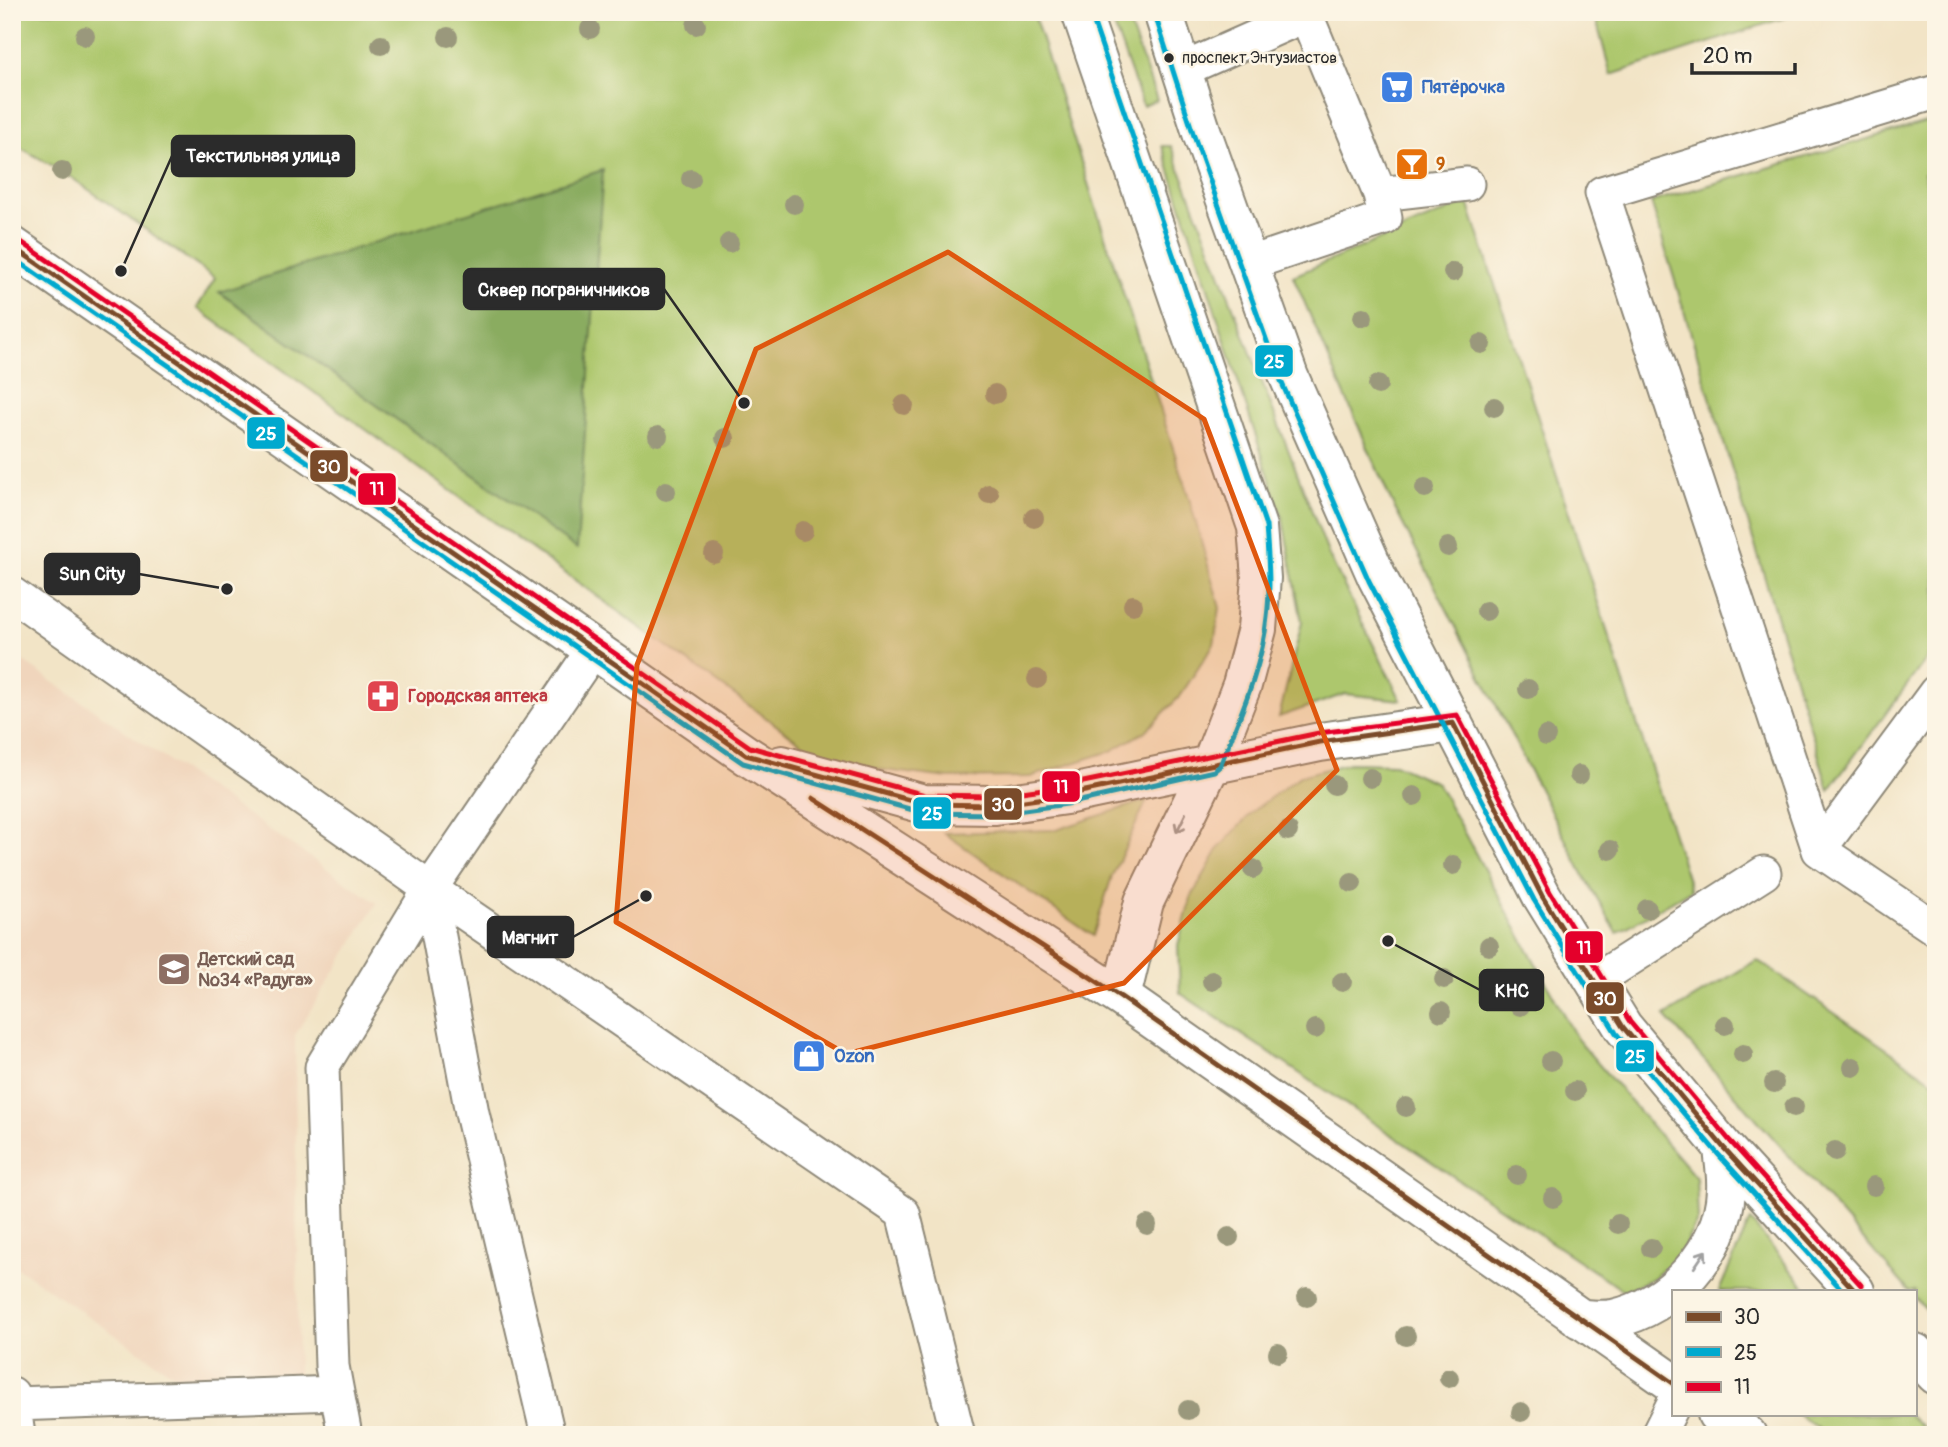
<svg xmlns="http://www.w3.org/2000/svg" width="1948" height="1447" viewBox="0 0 1948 1447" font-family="Pangolin,sans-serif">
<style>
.built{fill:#f0d5bc}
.green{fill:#adc76d;stroke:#6c794c;stroke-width:2}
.forest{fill:#8aac60;stroke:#5a6c46;stroke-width:2}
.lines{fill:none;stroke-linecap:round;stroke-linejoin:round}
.minor-casing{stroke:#8e8878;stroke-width:37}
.major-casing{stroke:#8e8878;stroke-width:42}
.minor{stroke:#fff;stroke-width:33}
.major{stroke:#fff;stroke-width:38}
.bus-1-casing{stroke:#fcf5e5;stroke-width:10}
.bus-2-casing{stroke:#fcf5e5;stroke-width:10}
.bus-3-casing{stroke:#fcf5e5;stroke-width:10}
.bus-1{stroke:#7a4b2a;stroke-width:5}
.bus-2{stroke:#00a9ce;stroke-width:5}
.bus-3{stroke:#e4002b;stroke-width:5}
.tree{fill:#9a987c}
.oneway{stroke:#a0a0a0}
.marked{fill:#df570e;fill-opacity:0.2;stroke:#df570e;stroke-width:5;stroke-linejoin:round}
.bus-dot{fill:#2b2b2b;stroke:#fcf5e5;stroke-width:2.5}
.labels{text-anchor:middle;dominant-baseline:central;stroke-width:5;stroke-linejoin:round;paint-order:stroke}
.bus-label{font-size:16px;fill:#2b2b2b;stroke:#fcf5e5;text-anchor:start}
.shop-label{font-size:18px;font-weight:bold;fill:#366cbe;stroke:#fcf5e5;text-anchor:start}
.food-label{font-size:18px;font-weight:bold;fill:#c56008;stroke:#fcf5e5;text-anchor:start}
.health-label{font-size:18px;font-weight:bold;fill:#be3a42;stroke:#fcf5e5;text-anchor:start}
.education-label{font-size:18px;font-weight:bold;fill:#785e54;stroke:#fcf5e5;text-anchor:start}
.leader{fill:none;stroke:#2b2b2b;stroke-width:2.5}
.callout-dot{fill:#2b2b2b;stroke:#fcf5e5;stroke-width:2.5}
.callout{fill:#2b2b2b;stroke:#2b2b2b;stroke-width:2.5}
.callout-label{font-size:19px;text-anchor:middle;font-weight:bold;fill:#fff}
.line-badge{stroke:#fcf5e5;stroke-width:2.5}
.badge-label{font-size:19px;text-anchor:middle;font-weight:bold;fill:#fff}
</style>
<rect width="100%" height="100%" fill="#fcf5e5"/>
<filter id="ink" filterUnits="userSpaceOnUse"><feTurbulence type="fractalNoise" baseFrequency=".0143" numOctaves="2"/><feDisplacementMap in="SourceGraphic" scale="14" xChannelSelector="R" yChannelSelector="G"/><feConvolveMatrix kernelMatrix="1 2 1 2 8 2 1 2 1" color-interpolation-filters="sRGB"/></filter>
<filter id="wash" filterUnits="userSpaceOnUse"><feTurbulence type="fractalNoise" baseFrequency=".00686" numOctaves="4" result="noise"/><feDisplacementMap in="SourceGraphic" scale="28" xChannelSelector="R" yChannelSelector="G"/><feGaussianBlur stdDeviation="1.57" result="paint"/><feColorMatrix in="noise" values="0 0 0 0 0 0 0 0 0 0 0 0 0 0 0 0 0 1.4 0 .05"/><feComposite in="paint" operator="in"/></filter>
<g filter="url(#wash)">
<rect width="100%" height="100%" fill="#f2e4c6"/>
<!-- built -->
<path class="built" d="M12 654 377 903 295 1035 298 1382 193 1388 12 1264Z"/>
<!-- green -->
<path class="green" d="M12 12H1033L1189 498 1220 608 1214 644 1180 696 1146 731 1111 751 1030 777 948 778 883 770 815 753 197 308 215 278 62 171 12 143Z
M1109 12H1125L1157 100 1143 106Z
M1594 12H1802L1611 75Z
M1936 119V172L1924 174 1936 213V646L1829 790 1651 202Z
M1162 146H1171L1330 558 1401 700 1345 694 1279 717 1302 622 1283 520Z
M1468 202 1691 890 1617 933 1582 872 1391 501 1293 276Z
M1349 763 1394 764 1437 783 1577 1039 1696 1178 1698 1219 1681 1253 1654 1278 1624 1291 1180 993 1178 945 1191 898 1219 848 1254 810 1300 776Z
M1147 800 1112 876 1093 936 944 833 1056 830Z
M1757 960 1936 1083V1321L1915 1298V1291H1909L1665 1016Z
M1750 1220 1808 1291H1719Z
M1797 1414H1908L1931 1435H1827Z"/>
<!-- forest -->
<path class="forest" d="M603 170 577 549 219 292Z"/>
</g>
<g filter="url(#ink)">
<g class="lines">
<!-- minor casing -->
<g class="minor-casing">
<path id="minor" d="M1182 70 1306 15 1380 194
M1936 92 1602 193 1819 850 1936 929
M1248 264 1385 218 1380 194 1467 184
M12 594 430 889 903 1213 958 1435
M1819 850 1936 692
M1595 981 1764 873
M12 1394 18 1435
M14 1404 337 1393
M345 1435 332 1366 322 1067 430 889
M548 1435 472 1113 430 889 593 650
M1658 1435 1673 1405"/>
</g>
<!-- major casing -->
<g class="major-casing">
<path id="major" d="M1081 12 1257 527 1261 578 1257 629 1242 685 1212 762 1144 902 1121 997
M1163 12 1202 133 1289 377 1377 577 1542 896 1623 1027 1723 1147 1855 1291
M12 246 746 755 1121 997 1673 1383
M782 765 924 804 995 805 1066 795 1320 742 1453 723
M1580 1319C1591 1319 1602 1321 1613 1319 1671 1307 1723 1251 1726 1190 1727 1176 1724 1161 1723 1147
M1915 1353 1936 1375
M1717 1414 1747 1435"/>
</g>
<!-- minor -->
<use href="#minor" class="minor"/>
<!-- major -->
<use href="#major" class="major"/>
<!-- bus-1 casing -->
<g class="bus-1-casing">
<path id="bus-1" d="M12 246 746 755 924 804 995 805 1066 795 1320 742 1453 723 1542 896 1623 1027 1723 1147 1855 1291
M813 798 1121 997 1673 1383"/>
</g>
<!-- bus-2 casing -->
<g class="bus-2-casing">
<path id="bus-2" d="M1155 15 1194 136 1281 381 1369 581 1534 900 1616 1033 1717 1153 1843 1291
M12 257 743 763 924 813 996 814 1067 804 1214 771 1220 766C1239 718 1262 669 1267 617 1271 587 1268 556 1266 526L1090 12"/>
</g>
<!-- bus-3 casing -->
<g class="bus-3-casing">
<path id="bus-3" d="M17 239 750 747 925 795 994 796 1064 786 1319 733 1457 715 1550 892 1630 1022 1730 1141 1861 1285"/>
</g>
<!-- bus-1 -->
<use href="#bus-1" class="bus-1"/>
<!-- bus-2 -->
<use href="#bus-2" class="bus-2"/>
<!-- bus-3 -->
<use href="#bus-3" class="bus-3"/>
</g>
<!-- trees -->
<g class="tree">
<circle cx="696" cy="25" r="10"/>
<circle cx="590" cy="29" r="10"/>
<circle cx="85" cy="36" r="10"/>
<circle cx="448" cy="37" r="10"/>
<circle cx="381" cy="45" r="10"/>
<circle cx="62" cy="171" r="10"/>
<circle cx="691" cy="179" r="10"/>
<circle cx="794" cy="204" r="10"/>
<circle cx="729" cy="243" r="10"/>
<circle cx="1453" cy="272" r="10"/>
<circle cx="1363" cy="317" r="10"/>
<circle cx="1481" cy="344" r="10"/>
<circle cx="1378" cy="385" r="10"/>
<circle cx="995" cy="394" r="10"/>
<circle cx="904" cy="405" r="10"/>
<circle cx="1494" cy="407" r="10"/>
<circle cx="658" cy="436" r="10"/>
<circle cx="725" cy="438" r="10"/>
<circle cx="1425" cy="488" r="10"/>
<circle cx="666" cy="491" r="10"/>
<circle cx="989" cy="494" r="10"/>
<circle cx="1034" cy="518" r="10"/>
<circle cx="803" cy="531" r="10"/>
<circle cx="1448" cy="547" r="10"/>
<circle cx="714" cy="554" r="10"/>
<circle cx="1133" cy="605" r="10"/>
<circle cx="1486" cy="611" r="10"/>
<circle cx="1037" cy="679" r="10"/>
<circle cx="1528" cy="689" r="10"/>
<circle cx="1546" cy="736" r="10"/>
<circle cx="1579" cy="775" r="10"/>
<circle cx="1370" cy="778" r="10"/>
<circle cx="1334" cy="785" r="10"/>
<circle cx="1414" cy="796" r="10"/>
<circle cx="1288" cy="831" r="10"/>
<circle cx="1610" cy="850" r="10"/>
<circle cx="1453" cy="865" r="10"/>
<circle cx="1253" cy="869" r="10"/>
<circle cx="1352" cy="883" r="10"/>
<circle cx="1647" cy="909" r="10"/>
<circle cx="1489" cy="946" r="10"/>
<circle cx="1444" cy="979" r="10"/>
<circle cx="1212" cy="981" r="10"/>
<circle cx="1342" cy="982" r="10"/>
<circle cx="1520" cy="1006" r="10"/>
<circle cx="1441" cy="1012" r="10"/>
<circle cx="1725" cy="1025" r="10"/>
<circle cx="1315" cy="1029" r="10"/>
<circle cx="1743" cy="1054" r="10"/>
<circle cx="1551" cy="1061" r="10"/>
<circle cx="1853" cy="1067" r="10"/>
<circle cx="1774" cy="1083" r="10"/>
<circle cx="1575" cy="1091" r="10"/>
<circle cx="1406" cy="1107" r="10"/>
<circle cx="1794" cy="1107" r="10"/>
<circle cx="1835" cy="1151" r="10"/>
<circle cx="1517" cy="1175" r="10"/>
<circle cx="1874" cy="1186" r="10"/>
<circle cx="1553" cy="1198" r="10"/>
<circle cx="1618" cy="1224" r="10"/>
<circle cx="1147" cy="1225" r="10"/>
<circle cx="1229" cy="1237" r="10"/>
<circle cx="1651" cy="1248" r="10"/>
<circle cx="1307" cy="1297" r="10"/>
<circle cx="1406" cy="1336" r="10"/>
<circle cx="1278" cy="1353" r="10"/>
<circle cx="1449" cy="1378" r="10"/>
<circle cx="1188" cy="1410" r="10"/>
<circle cx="1521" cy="1412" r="10"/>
</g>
<!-- one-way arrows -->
<defs><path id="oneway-shaft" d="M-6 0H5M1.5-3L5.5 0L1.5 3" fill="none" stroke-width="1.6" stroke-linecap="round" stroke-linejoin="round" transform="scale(1.75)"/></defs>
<g class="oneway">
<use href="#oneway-shaft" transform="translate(1181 823) rotate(116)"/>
<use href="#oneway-shaft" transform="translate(1700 1259) rotate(-56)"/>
</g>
</g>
<!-- marked area -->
<path class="marked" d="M948 252 1204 419 1337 770 1124 983 846 1054 616 922 637 665 756 349Z"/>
<!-- icons -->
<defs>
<g id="supermarket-square" transform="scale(1.75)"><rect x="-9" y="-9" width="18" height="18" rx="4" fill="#3f7fe0" stroke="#fcf5e5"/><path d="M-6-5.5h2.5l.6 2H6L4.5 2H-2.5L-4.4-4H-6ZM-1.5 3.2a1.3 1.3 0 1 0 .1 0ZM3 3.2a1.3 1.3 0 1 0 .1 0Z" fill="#fff"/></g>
<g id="bar-square" transform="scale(1.75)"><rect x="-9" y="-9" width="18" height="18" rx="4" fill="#e8710a" stroke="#fcf5e5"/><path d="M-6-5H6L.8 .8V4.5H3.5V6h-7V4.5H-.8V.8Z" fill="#fff"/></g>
<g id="pharmacy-square" transform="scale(1.75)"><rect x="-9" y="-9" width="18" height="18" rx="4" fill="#e0444e" stroke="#fcf5e5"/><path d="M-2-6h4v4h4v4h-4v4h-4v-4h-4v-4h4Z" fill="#fff"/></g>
<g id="school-square" transform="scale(1.75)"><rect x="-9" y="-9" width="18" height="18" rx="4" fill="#8d6e63" stroke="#fcf5e5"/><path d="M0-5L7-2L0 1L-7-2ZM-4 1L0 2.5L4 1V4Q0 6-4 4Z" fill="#fff"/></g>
<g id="shop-square" transform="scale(1.75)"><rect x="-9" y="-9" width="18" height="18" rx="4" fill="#3f7fe0" stroke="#fcf5e5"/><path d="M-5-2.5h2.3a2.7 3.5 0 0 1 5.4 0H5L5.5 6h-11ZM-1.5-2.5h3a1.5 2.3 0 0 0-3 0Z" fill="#fff"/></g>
</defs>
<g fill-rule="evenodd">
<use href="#supermarket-square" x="1397" y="87"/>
<use href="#bar-square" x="1412" y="164"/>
<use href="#pharmacy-square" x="383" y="696"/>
<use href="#school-square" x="174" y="969"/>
<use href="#shop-square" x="809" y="1056"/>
</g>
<!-- markers -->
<circle class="bus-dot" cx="1169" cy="58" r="6"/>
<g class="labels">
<!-- bus labels -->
<g class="bus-label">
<text x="1182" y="58">проспект Энтузиастов</text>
</g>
<!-- shop labels -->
<g class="shop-label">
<text x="1422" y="87">Пятёрочка</text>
<text x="834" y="1056">Ozon</text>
</g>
<!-- food labels -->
<g class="food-label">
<text x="1436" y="164">9</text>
</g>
<!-- health labels -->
<g class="health-label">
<text x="408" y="696">Городская аптека</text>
</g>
<!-- education labels -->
<g class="education-label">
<text x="198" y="959">Детский сад<tspan x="198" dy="21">№34 «Радуга»</tspan></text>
</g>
</g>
<!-- callouts -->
<path class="leader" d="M121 271L172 156M744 403L664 289M227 589L139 574M646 896L573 937M1388 941L1480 990"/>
<g class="callout-dot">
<circle cx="121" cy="271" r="7"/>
<circle cx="744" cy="403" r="7"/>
<circle cx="227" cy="589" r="7"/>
<circle cx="646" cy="896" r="7"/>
<circle cx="1388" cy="941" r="7"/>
</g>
<g class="callout">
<rect x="172" y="136" width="182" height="40" rx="7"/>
<rect x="464" y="269" width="200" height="40" rx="7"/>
<rect x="45" y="554" width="94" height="40" rx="7"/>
<rect x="488" y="917" width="85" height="40" rx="7"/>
<rect x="1480" y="970" width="63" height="40" rx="7"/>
</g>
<g class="callout-label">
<text x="263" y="162">Текстильная улица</text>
<text x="564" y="296">Сквер пограничников</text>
<text x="92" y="580">Sun City</text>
<text x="530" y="944">Магнит</text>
<text x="1512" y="997">КНС</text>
</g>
<g class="line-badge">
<rect x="1254" y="344" width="40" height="34" rx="7" fill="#00a9ce"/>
<rect x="246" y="416" width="40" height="34" rx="7" fill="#00a9ce"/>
<rect x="309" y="449" width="40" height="34" rx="7" fill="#7a4b2a"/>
<rect x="357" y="472" width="40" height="34" rx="7" fill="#e4002b"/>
<rect x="1041" y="770" width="40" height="33" rx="7" fill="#e4002b"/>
<rect x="983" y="787" width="40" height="34" rx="7" fill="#7a4b2a"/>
<rect x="912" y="796" width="40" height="34" rx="7" fill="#00a9ce"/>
<rect x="1564" y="930" width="40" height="34" rx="7" fill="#e4002b"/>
<rect x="1585" y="981" width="40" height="34" rx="7" fill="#7a4b2a"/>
<rect x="1615" y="1039" width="40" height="34" rx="7" fill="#00a9ce"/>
</g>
<g class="badge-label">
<text x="1274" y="368">25</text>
<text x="266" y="440">25</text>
<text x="329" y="473">30</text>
<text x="377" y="495">11</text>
<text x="1061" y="793">11</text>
<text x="1003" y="811">30</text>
<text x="932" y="820">25</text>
<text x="1584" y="954">11</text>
<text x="1605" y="1005">30</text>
<text x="1635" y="1063">25</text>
</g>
<!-- margin -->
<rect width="1948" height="1447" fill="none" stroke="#fcf5e5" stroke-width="42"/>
<!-- legend -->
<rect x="1672" y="1290" width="245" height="126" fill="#fcf5e5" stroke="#a8a49b" stroke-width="2"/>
<rect x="1686" y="1312" width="35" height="10" fill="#7a4b2a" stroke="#a8a49b" stroke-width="2"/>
<text x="1734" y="1324" font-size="21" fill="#2b2b2b">30</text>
<rect x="1686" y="1347" width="35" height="10" fill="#00a9ce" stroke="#a8a49b" stroke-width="2"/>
<text x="1734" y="1360" font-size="21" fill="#2b2b2b">25</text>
<rect x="1686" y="1382" width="35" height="10" fill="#e4002b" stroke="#a8a49b" stroke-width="2"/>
<text x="1734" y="1394" font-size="21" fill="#2b2b2b">11</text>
<!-- scale -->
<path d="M1692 63v10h103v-10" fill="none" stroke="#2b2b2b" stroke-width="3.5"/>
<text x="1703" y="63" font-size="21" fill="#2b2b2b" stroke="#fcf5e5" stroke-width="5" paint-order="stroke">20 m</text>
</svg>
